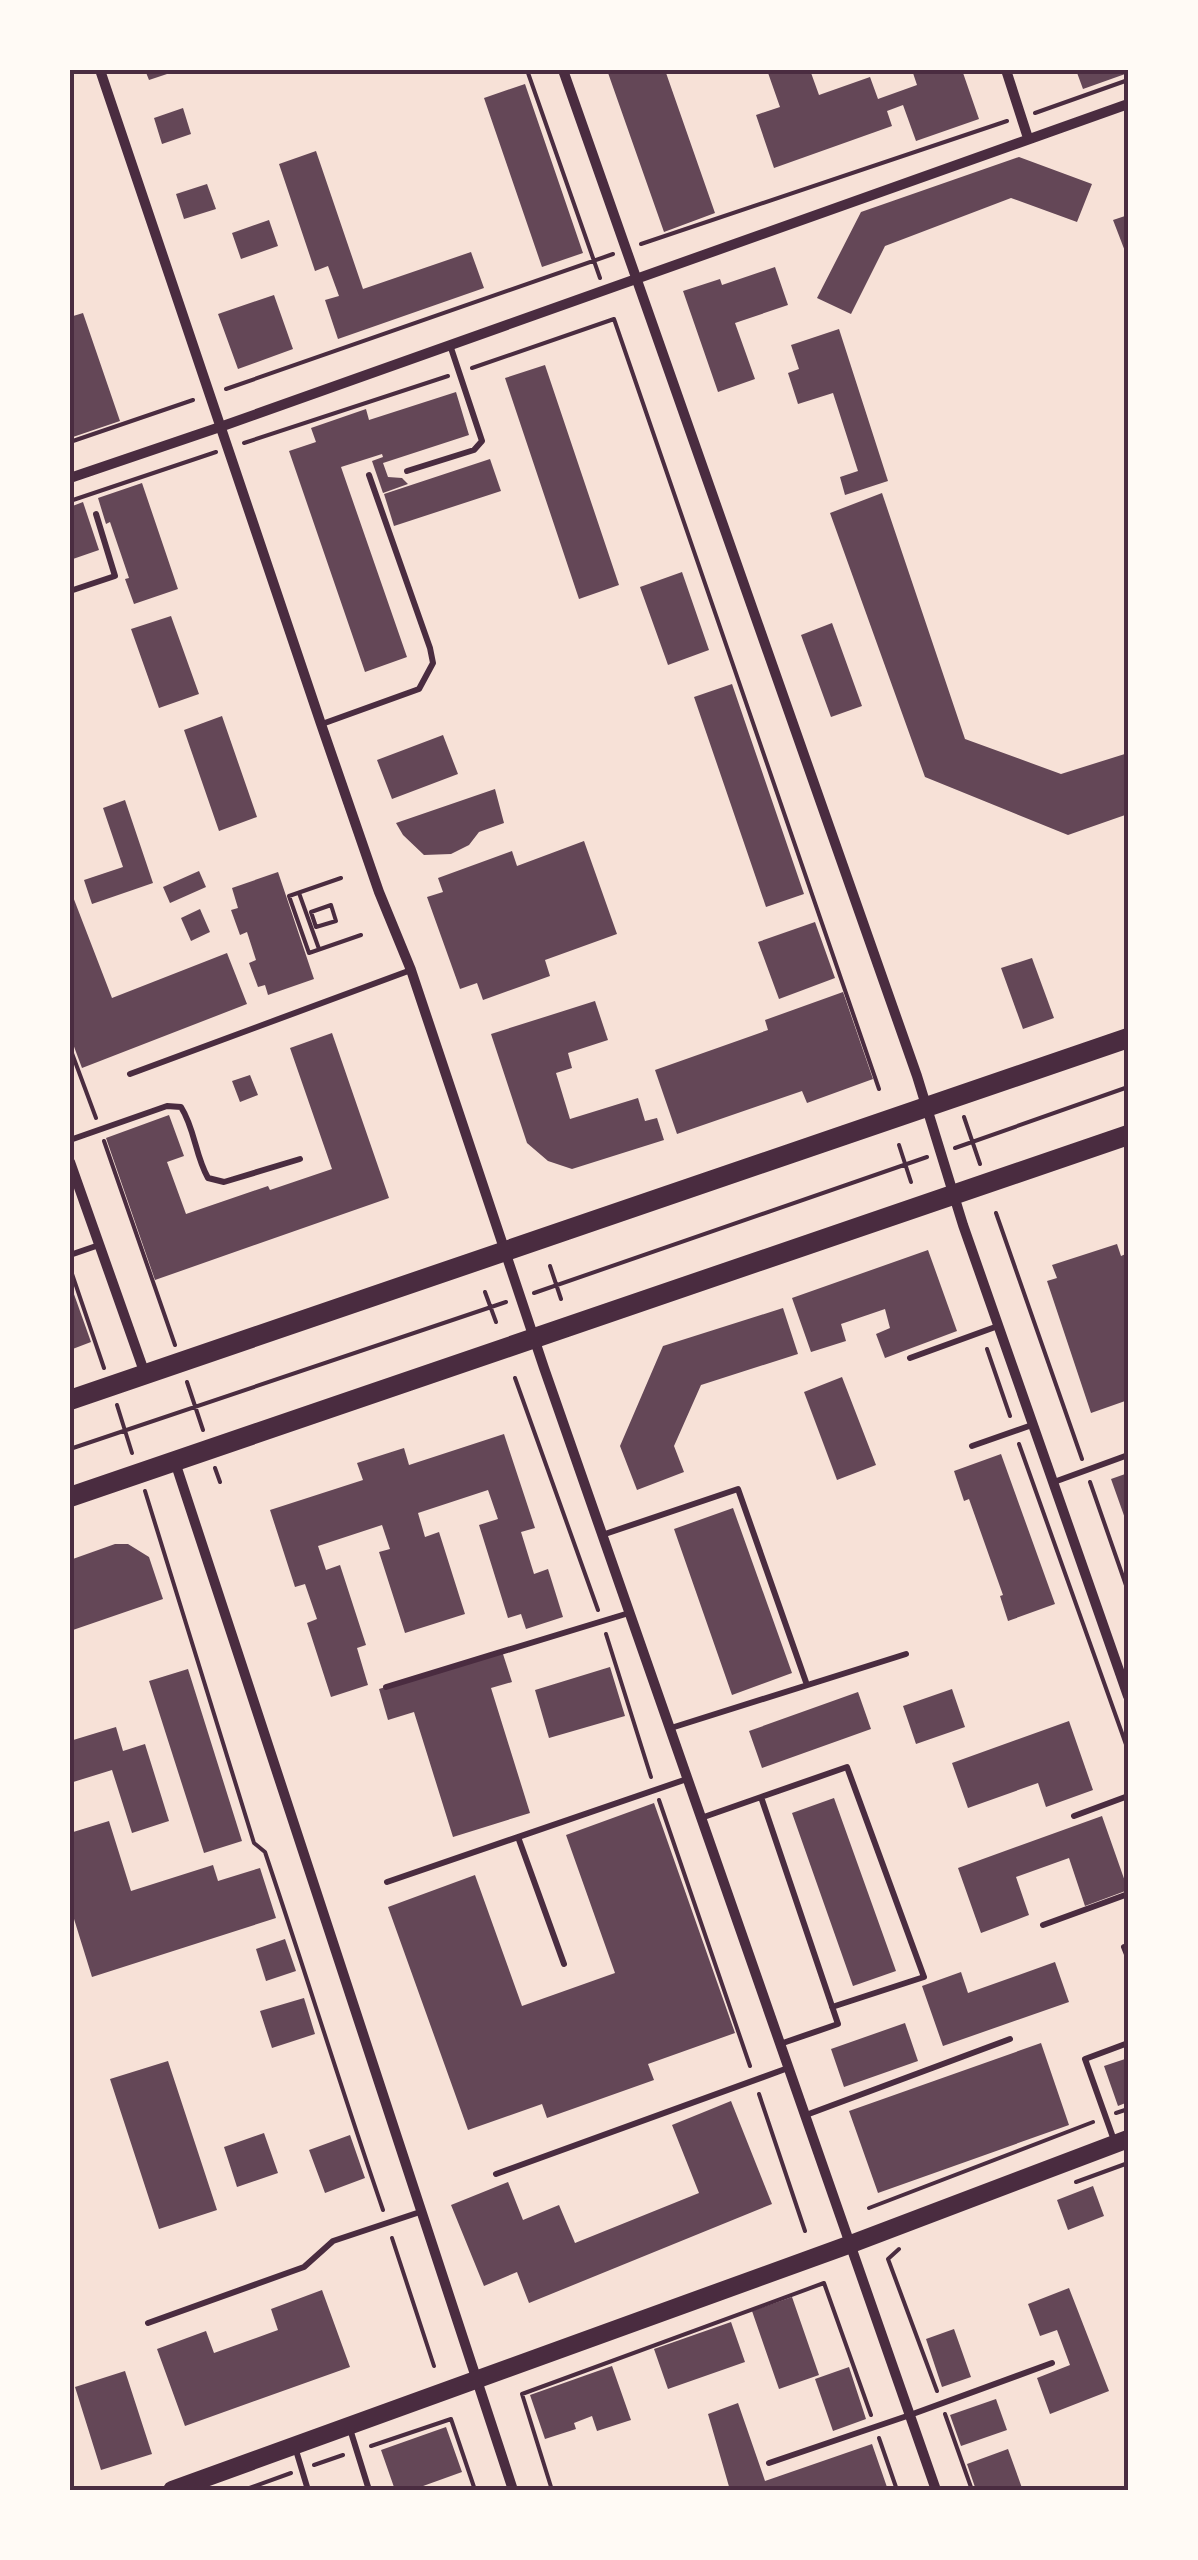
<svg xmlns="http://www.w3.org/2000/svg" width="1198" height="2560" viewBox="0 0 1198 2560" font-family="Montserrat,sans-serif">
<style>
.building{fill:#644757}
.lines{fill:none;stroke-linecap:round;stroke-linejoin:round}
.path{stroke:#4a2c40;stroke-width:4}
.service{stroke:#4a2c40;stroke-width:6}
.minor{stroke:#4a2c40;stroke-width:10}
.tertiary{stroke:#4a2c40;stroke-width:18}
.primary{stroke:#4a2c40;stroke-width:20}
.neatline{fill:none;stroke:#4a2c40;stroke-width:4}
</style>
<rect width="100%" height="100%" fill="#f7e1d7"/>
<!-- building -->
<path class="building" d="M145 70H176V71L149 80Z
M607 70H665L715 213 664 232Z
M767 70H810L819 95 870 77 878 99 917 85 912 70H962L979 119 916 141 903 105 887 111 892 126 774 168 756 115 780 107Z
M1076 70H1128V73L1083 89Z
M525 84 583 253 542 267 484 98Z
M183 108 191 134 162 144 154 118Z
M316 151 363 289 471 252 484 288 338 339 325 300 339 296 328 266 315 271 279 164Z
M1019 157 1092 184 1077 222 1011 198 885 246 851 314 817 298 861 212Z
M207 184 216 209 184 219 176 194Z
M1128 215V259L1113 220Z
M269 220 278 246 241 259 232 233Z
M775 267 788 305 735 323 755 379 718 392 683 291 720 279 722 285Z
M274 295 293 349 238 369 218 314Z
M83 313 120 421 70 438V317Z
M839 329 888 481 845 495 840 477 858 471 833 393 798 404 788 373 799 369 791 345Z
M545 365 619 585 579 599 505 378Z
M456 392 469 435 383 463 388 477 402 478 408 484 383 493 372 461 383 457 382 454 341 467 407 657 365 672 289 451 316 442 311 428 366 409 369 420Z
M490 459 501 491 394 526 384 494Z
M142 483 178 589 134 604 125 579 129 578 110 522 106 524 98 498Z
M882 493 965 739 1061 774 1128 753V814L1068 835 925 777 830 513Z
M83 502 99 550 70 560V507Z
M682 572 709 650 668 665 640 587Z
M171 616 199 694 159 708 131 629Z
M832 623 862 706 831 717 801 635Z
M732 684 804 894 766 907 694 697Z
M222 716 257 817 219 831 184 730Z
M443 735 458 774 392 799 377 760Z
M495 789 504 823 479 832 469 845 451 854 424 855 403 835 396 823Z
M125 800 153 883 92 904 84 880 123 867 103 808Z
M584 841 617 934 545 960 550 976 483 1000 477 983 460 989 427 897 443 892 438 878 512 851 517 866Z
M199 871 206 887 170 903 163 887Z
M278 872 314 979 268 995 265 985 258 987 249 963 256 960 247 932 240 935 231 910 238 908 232 888Z
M70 889 112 998 227 953 247 1004 82 1068 70 1036Z
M200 909 210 932 191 941 181 918Z
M815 922 835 978 779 999 758 942Z
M1032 958 1054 1018 1023 1029 1001 968Z
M843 992 873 1079 807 1103 802 1091 677 1134 655 1070 768 1030 765 1020Z
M595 1001 608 1040 568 1053 572 1068 556 1073 570 1119 638 1098 645 1121 657 1118 664 1140 572 1169 548 1161 527 1143 491 1034Z
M332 1033 389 1198 155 1280 106 1138 169 1115 184 1156 167 1162 186 1214 268 1186 270 1190 332 1169 290 1048Z
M250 1075 258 1095 240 1102 232 1081Z
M1117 1244 1121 1256 1128 1253V1400L1091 1413 1047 1281 1057 1278 1052 1265Z
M928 1250 957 1331 885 1358 876 1334 890 1328 885 1309 841 1324 846 1341 811 1352 792 1298Z
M70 1283 91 1342 70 1350Z
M783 1308 798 1354 701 1385 674 1446 684 1472 637 1490 620 1446 663 1346Z
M842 1377 876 1465 837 1480 804 1392Z
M504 1434 535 1528 521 1532 534 1574 548 1569 563 1617 526 1629 521 1614 508 1618 479 1525 498 1519 488 1490 418 1513 425 1537 439 1532 465 1614 405 1633 379 1552 390 1549 382 1525 318 1546 326 1570 340 1565 366 1645 357 1648 368 1685 331 1697 307 1623 317 1619 305 1584 295 1587 270 1510 363 1480 357 1463 404 1448 409 1465Z
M1001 1454 1055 1604 1008 1621 1000 1596 1003 1595 969 1499 964 1501 954 1471Z
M1128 1473V1524H1127L1111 1479Z
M733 1508 792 1673 732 1695 674 1529Z
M115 1544H128L149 1557 163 1599 70 1631V1560Z
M502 1651 512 1682 491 1688 530 1813 453 1837 414 1712 388 1720 379 1689Z
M610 1667 625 1716 549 1738 535 1690Z
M188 1669 242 1841 204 1853 149 1681Z
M952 1689 965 1727 916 1744 903 1706Z
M858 1692 871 1729 762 1768 749 1731Z
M1069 1721 1093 1790 1046 1807 1038 1783 968 1808 952 1763Z
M116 1727 123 1751 145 1744 169 1821 132 1833 112 1770 70 1783V1741Z
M834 1798 896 1971 853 1986 792 1813Z
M654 1803 735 2033 648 2064 654 2080 547 2118 542 2104 468 2130 388 1907 475 1875 522 2006 615 1973 566 1835Z
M1102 1816 1128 1890 1085 1906 1069 1858 1016 1877 1029 1915 981 1933 958 1868Z
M109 1821 131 1891 213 1865 218 1881 260 1868 276 1918 92 1977 70 1906V1833Z
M285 1939 296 1971 266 1981 256 1949Z
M1055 1962 1069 2002 943 2046 922 1986 961 1972 968 1993Z
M304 1998 315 2034 272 2048 260 2011Z
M905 2023 918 2061 844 2087 831 2049Z
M1041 2043 1069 2125 878 2193 849 2111Z
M1128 2058V2102L1118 2106 1104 2066Z
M168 2061 217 2210 159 2229 110 2079Z
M731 2101 772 2204 529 2303 517 2272 484 2286 451 2205 508 2182 523 2220 559 2205 575 2243 699 2193 672 2125Z
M264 2133 278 2173 237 2187 224 2147Z
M350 2135 365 2178 325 2193 309 2150Z
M1093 2186 1104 2216 1068 2230 1057 2200Z
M1069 2288 1109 2391 1050 2414 1037 2378 1070 2365 1057 2330 1040 2336 1028 2304Z
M322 2290 350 2367 185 2426 157 2349 206 2331 214 2353 278 2330 271 2309Z
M792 2297 819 2375 779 2389 752 2311Z
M731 2322 745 2362 668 2389 654 2349Z
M954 2329 971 2377 942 2387 926 2339Z
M612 2366 631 2420 597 2431 592 2416 574 2423 576 2429 545 2439 530 2395Z
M849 2367 866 2419 833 2431 815 2379Z
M125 2371 152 2454 101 2470 75 2387Z
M996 2399 1007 2430 961 2446 950 2415Z
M738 2403 765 2481 872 2444 888 2490H730L708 2414Z
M446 2427 462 2472 412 2490H395L381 2450Z
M1008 2449 1022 2488 1016 2490H976L967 2464Z"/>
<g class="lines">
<!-- path -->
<path class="path" d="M527 70 600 278
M1035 113 1128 80
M641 244 1007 121
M472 368 614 319 879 1089
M226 389 613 254
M70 442 193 400
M244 443 448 376
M70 501 216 452
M341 878 289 896 309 953 361 935
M299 893 319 949
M331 905 336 921 316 927 311 912Z
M70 1048 96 1118
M964 1117 980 1164
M104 1141 175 1345
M899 1145 911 1182
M955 1148 1128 1087
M996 1213 1082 1459
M550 1266 561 1299
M70 1268 104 1368
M485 1292 496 1322
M534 1293 927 1157
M987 1349 1010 1416
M515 1378 598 1610
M187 1382 203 1430
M117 1405 132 1453
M1019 1444 1128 1750
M70 1449 506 1302
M215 1468 220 1482
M1090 1482 1128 1591
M145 1491 254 1843 265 1852C305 1971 342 2091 383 2210
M606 1634 651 1777
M659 1800 750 2066
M759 2094 805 2231
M1116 2113 1128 2109
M1076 2182 1128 2163
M869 2208 1093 2122
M392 2238 434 2366
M899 2249 888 2259 937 2391
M945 2414 972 2490
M879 2438 897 2490
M371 2446 451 2419 475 2490
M314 2465 343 2455
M244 2490 291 2473
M552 2490 522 2394 824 2283 871 2415"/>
<!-- service -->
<path class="service" d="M407 471 474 450 482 441 450 345
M70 591 115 576 96 514
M322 724 419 689 433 663 430 648 369 475
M130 1074 411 970
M70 1140 167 1106 181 1107C195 1129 195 1155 208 1178L224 1182 300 1159
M70 1255 99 1245
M910 1358 998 1326
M972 1446 1032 1425
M1054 1482 1128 1455
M602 1535 738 1489 807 1685
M386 1687 629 1613
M671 1728 906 1654
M761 1797 847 1767 924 1977 832 2007
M1074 1816 1128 1796
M701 1818 761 1797 838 2024 780 2044
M518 1837 564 1964
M387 1882 687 1779
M1043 1925 1128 1894
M1124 1947 1128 1957
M806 2115 1010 2039
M1115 2143 1085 2059 1128 2043
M496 2174 788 2068
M148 2323 304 2267 333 2241 420 2212
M350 2429 369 2490
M295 2447 308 2490
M769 2463 910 2415 1052 2363"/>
<!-- minor -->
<path class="minor" d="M100 70 321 724 379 892 411 970 544 1368 936 2490
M563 70 917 1076 963 1225 1128 1696
M1006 70 1028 138
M70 478 220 427 1128 104
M70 1162 145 1374
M175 1462 513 2490"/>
<!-- tertiary -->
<path class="tertiary" d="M172 2490 851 2244 1128 2139"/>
<!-- primary -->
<path class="primary" d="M70 1400 1128 1038
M70 1497 1128 1135"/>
</g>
<!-- border -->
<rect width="1198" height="2560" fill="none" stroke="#fffaf5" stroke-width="145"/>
<rect x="72" y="72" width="1054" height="2416" class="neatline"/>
</svg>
